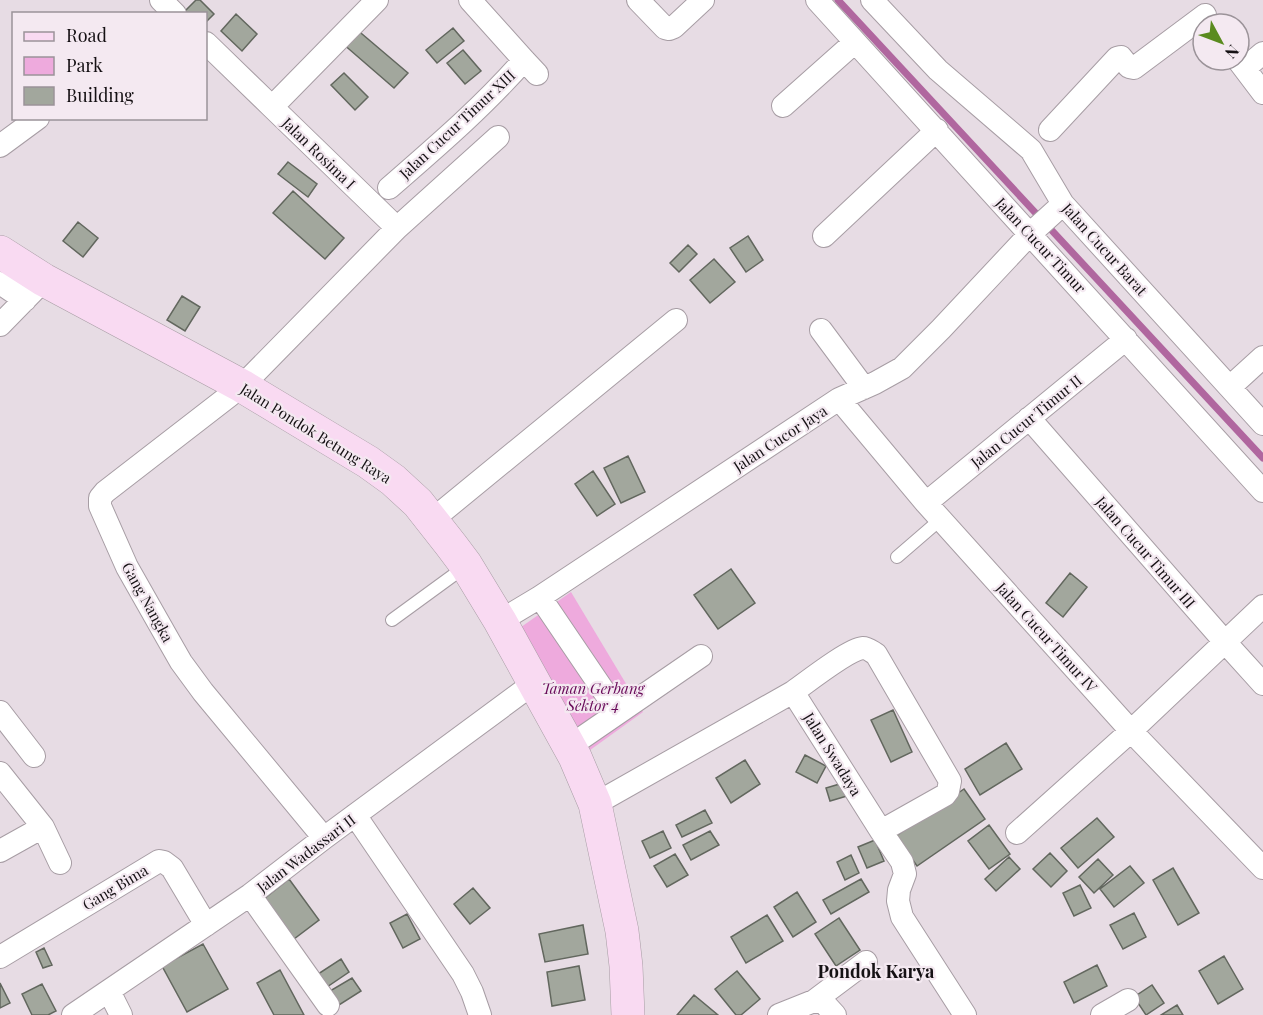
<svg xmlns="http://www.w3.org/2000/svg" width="1263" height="1015" viewBox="0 0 1263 1015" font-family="'Playfair Display',serif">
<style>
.green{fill:#ead}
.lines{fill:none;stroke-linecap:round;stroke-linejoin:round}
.stream{stroke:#b0679f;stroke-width:7}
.building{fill:#a2a79d;stroke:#62675e;stroke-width:1.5}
.lane-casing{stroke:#a79da4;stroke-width:14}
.street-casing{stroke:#a79da4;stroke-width:24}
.secondary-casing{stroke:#a79da4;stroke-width:34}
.lane{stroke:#fff;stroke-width:12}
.street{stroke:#fff;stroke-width:22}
.secondary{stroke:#f9daf2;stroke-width:33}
.labels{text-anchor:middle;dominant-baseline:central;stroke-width:4.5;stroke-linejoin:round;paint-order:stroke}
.street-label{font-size:15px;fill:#151114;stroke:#f4e9f1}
.park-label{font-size:15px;font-style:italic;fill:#690c5a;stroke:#f4e9f1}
.quarter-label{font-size:18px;font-weight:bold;fill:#151114;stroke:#f4e9f1}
</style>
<rect width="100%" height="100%" fill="#e7dce4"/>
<!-- green -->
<path class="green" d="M571 592 643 712 586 753 514 632Z"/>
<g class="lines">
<!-- stream -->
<path class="stream" d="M838 0 1263 458"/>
</g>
<!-- building -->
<path class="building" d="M196 0H200L214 14 206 22V14H182Z
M236 14 257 34 242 51 221 31Z
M355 28 408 73 394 88 342 43Z
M453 28 464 41 437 63 426 50Z
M463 50 481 71 465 84 447 63Z
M344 73 368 97 355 110 331 85Z
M288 162 317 184 308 197 278 174Z
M293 191 344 238 325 259 273 213Z
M78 222 98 238 83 257 63 241Z
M748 236 763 260 746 272 730 248Z
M688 245 697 254 679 272 670 263Z
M714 259 735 282 710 303 690 280Z
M182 296 200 307 185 331 167 320Z
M628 456 645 492 621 503 604 468Z
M593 471 615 504 597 516 575 484Z
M731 569 755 603 718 629 694 595Z
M1070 573 1087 587 1063 617 1046 603Z
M893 710 912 752 891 762 871 720Z
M1006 743 1022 769 980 795 965 769Z
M805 755 826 766 817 783 796 772Z
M745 760 760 784 731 803 716 778Z
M843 783 847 796 830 801 826 788Z
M964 789 985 819 917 866 896 836Z
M705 810 712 823 682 837 676 825Z
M1097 818 1114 837 1078 868 1061 848Z
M989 825 1010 854 989 869 968 841Z
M663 831 671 848 650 858 642 841Z
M710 831 719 845 691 860 683 845Z
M875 840 884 861 867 868 858 847Z
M1050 853 1067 871 1051 887 1033 869Z
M675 854 688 875 667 887 654 866Z
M851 855 859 873 845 880 837 862Z
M1009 857 1020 869 996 891 985 879Z
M1098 859 1113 875 1094 893 1079 877Z
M1130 866 1144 883 1114 907 1100 889Z
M1173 868 1199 913 1178 925 1153 880Z
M289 879 319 920 290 942 260 902Z
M861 879 869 892 831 914 823 900Z
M1080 885 1091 908 1074 916 1063 893Z
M473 888 490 908 470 924 454 904Z
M797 892 816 922 793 937 774 907Z
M1134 913 1146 937 1123 949 1110 925Z
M407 914 420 939 403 948 390 923Z
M767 915 783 941 746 963 731 937Z
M839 918 860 950 836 966 815 934Z
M583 925 588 954 545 962 539 934Z
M203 944 228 989 187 1012 162 966Z
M44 948 52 965 43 968 36 952Z
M1224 956 1243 989 1218 1004 1199 971Z
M341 959 349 972 324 989 315 976Z
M1097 965 1107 986 1074 1003 1064 982Z
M579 966 585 1000 552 1006 547 972Z
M280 970 304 1015H274L257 983Z
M737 971 760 999 741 1015H736L715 989Z
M352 978 361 991 339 1005 330 991Z
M0 983 10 1003 0 1008Z
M42 984 56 1011 48 1015H32L22 994Z
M1152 985 1164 1003 1146 1015 1134 997Z
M694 995 718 1015H677Z
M1177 1005 1183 1015H1161Z"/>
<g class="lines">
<!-- lane casing -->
<g class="lane-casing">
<path id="lane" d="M897 557 941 519
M392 620 466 566"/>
</g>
<!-- street casing -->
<g class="street-casing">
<path id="street" d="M161 0 175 14
M377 0 272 107 397 228
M470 0 524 60 537 74
M638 0 665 28 669 29 674 27 703 0
M817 0C967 163 1115 327 1263 491
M872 0 938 70 1031 150 1063 204 1263 424
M206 43 272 107
M1238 60 1263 93
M1245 68 1263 53
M783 106 855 42
M1050 130 1117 58 1121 57 1129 67 1134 68 1205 15
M0 146 38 118
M389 188C436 147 483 107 524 60
M824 236 937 130
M0 283 25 300
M0 325 44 280
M821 330 864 388
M1230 387 1263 357
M839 399 926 503 1131 731 1263 868
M1029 418 1225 642 1263 684
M926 503 1126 339
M432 520 676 320
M540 597 618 712
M500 621 540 597 839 399 875 383 902 368 941 329 1030 234 1063 204
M793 692C807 682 849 649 863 648 868 648 872 652 876 654L950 781 948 791 945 795 881 831
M0 712 34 756
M570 746 701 656
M0 773 43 827 60 863
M595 804 793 692 881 831 902 862 905 874 899 890 898 901 902 917 965 1015
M355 815 463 974 472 992 480 1015
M1017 833 1131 731 1263 606
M324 838 203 692 181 662 169 641 127 567 100 506V498L105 492 242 386 397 228 498 137
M0 851 43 827
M250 895 328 1005
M0 957 159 861 164 862 172 868 206 925
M109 991 121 1015
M814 1001 866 962
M73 1015 250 895 324 838 534 683
M779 1015 814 1001 824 1003 835 1015
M1102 1015 1128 1000"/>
</g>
<!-- secondary casing -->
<g class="secondary-casing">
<path id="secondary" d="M0 252 44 280 242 386 368 462 393 480 418 503 451 545 466 565 500 621 575 757 595 804 622 931 626 966 628 1015"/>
</g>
<!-- lane -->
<use href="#lane" class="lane"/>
<!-- street -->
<use href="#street" class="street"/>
<!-- secondary -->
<use href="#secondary" class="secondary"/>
</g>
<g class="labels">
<!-- street labels -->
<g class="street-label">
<text transform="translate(457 124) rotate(-43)">Jalan Cucur Timur XIII</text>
<text transform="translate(319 153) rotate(44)">Jalan Rosima I</text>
<text transform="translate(1041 245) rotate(47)">Jalan Cucur Timur</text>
<text transform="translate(1105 249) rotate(48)">Jalan Cucur Barat</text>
<text transform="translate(1026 421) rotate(-39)">Jalan Cucur Timur II</text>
<text transform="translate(316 433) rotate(32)">Jalan Pondok Betung Raya</text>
<text transform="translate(780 438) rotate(-33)">Jalan Cucor Jaya</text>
<text transform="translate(1146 552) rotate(49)">Jalan Cucur Timur III</text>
<text transform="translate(148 602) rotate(61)">Gang Nangka</text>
<text transform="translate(1047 637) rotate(48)">Jalan Cucur Timur IV</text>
<text transform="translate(833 754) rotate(58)">Jalan Swadaya</text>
<text transform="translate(306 853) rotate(-37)">Jalan Wadassari II</text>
<text transform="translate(115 887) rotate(-31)">Gang Bima</text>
</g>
<!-- park labels -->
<g class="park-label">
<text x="593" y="688">Taman Gerbang<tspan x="593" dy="17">Sektor 4</tspan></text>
</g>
<!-- quarter labels -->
<g class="quarter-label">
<text x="876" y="971">Pondok Karya</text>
</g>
</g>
<!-- legend -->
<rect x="12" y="12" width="195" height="108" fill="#f4e9f1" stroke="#9b9399" stroke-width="1.5"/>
<rect x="24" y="32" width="30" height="9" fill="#f9daf2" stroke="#9b9399" stroke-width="1.5"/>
<text x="66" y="42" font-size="18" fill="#151114">Road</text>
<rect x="24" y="57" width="30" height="18" fill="#eeaadd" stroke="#9b9399" stroke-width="1.5"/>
<text x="66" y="72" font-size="18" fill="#151114">Park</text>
<rect x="24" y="87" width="30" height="18" fill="#a2a79d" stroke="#9b9399" stroke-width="1.5"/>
<text x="66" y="102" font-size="18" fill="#151114">Building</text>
<!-- north arrow -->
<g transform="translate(1221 42) rotate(131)"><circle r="28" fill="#f4e9f1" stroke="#9b9399" stroke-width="1.5"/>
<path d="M0-4.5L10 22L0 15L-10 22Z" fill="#5a8b1f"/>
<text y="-9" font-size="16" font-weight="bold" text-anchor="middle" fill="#151114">N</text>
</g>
</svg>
